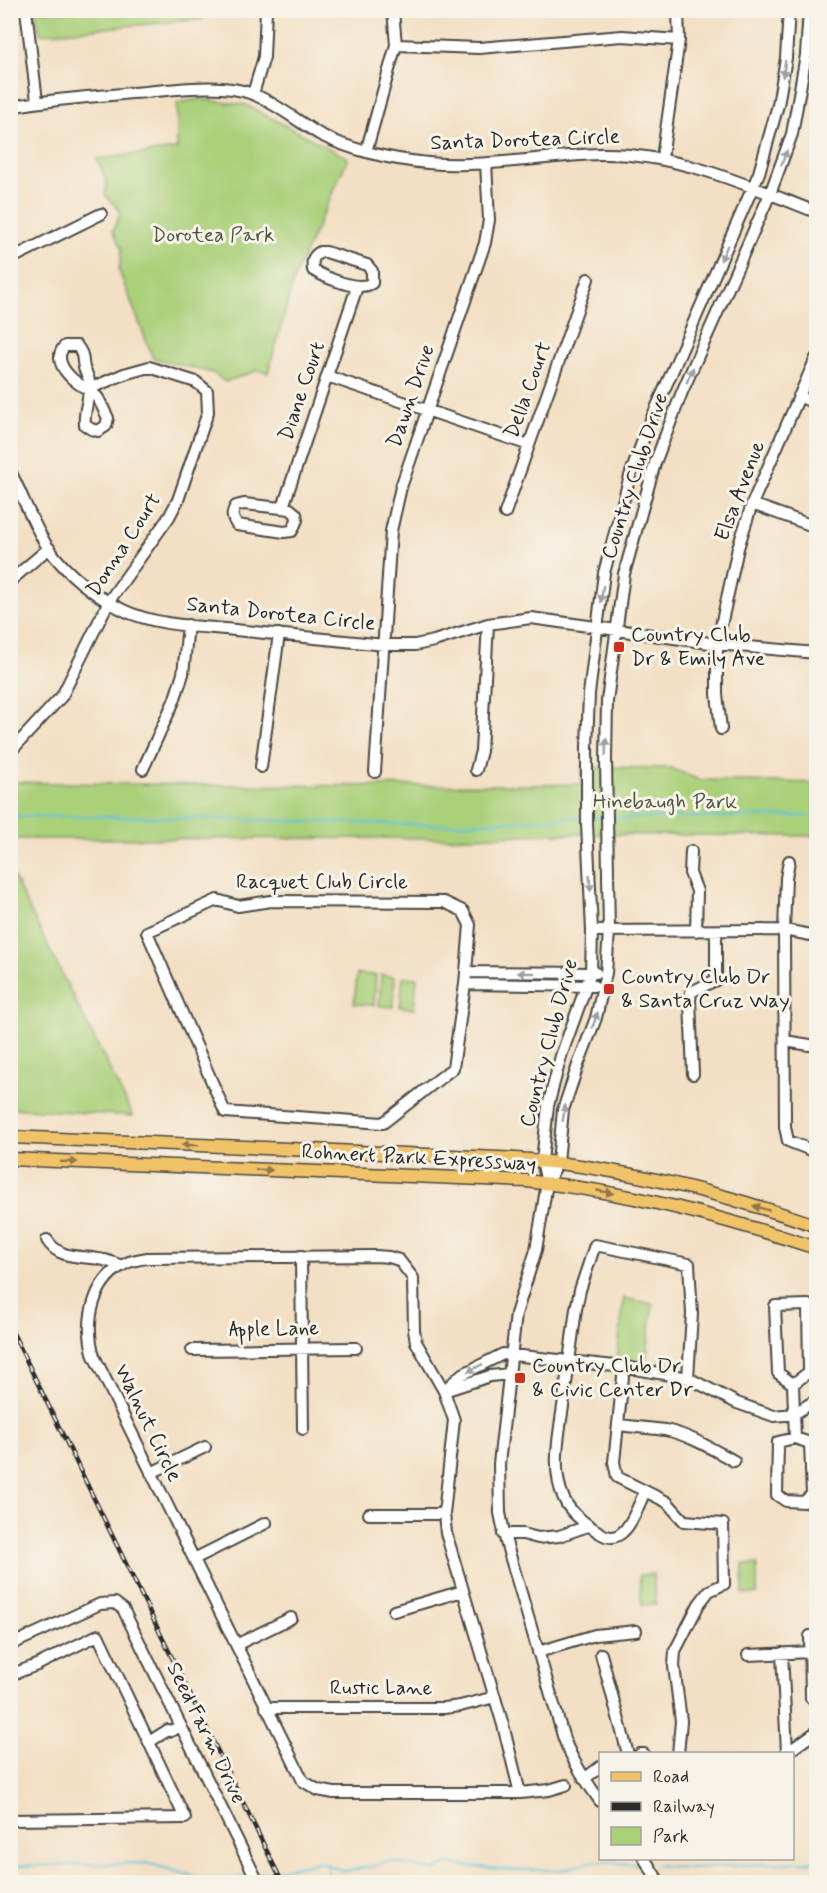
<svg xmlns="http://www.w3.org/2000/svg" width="827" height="1893" viewBox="0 0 827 1893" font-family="Mynerve,sans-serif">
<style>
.green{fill:#aad07a;stroke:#6a7e52;stroke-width:1.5}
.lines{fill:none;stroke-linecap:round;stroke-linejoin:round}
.stream{stroke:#5ec3db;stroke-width:2}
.minor-casing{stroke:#494642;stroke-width:14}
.major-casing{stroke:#494642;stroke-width:15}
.minor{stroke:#fff;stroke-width:10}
.major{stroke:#f1c369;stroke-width:12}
.rail-casing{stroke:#2b2b2b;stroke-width:4.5}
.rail{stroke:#f7f3e8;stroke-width:2;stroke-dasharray:7;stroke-linecap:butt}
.oneway{fill:#a0a0a0}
.oneway2{fill:#8e774a}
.poi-dot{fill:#c8321e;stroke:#f7f3e8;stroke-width:2}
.labels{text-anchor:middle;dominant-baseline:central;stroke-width:6;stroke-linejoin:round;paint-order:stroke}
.street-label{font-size:21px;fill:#2b2b2b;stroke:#f7f3e8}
.park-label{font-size:21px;fill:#4b543f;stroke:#f7f3e8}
.poi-label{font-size:21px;fill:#2b2b2b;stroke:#f7f3e8;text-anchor:start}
</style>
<rect width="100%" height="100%" fill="#f7f3e8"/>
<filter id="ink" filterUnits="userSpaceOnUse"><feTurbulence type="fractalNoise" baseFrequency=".0167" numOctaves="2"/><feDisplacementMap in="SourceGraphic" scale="12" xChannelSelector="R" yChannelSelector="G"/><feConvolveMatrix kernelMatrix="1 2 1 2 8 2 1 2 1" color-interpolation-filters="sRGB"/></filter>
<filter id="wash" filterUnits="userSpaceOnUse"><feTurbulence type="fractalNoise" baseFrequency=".008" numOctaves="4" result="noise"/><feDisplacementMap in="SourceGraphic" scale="24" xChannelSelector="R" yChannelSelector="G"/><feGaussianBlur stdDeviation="1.35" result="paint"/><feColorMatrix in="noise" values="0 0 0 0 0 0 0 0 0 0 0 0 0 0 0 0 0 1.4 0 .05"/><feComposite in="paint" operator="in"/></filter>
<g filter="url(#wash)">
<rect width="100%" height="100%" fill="#f3dfc3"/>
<!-- green -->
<path class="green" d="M35 11H203V19L40 34Z
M199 99 246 105 348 158 295 276 268 373 259 370 225 382 213 373 153 358 119 271 122 249 113 231 121 212 105 195 107 182 97 159 177 149V103Z
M582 767 671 768 699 780 816 783V836L557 834 440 838 11 839V782C201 786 391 787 581 784Z
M11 872 133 1116 11 1108Z
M357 974 376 975 374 1005 354 1004Z
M381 975 395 977 393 1007 379 1006Z
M403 977 417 978 414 1009 400 1007Z
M624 1298 653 1304 646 1363 617 1359Z
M743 1564H757V1594H743Z
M653 1574 656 1604 642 1605 639 1575Z"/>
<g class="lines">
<!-- stream -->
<path class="stream" d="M10 816 146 817 434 825 581 817
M593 818H604
M615 818 816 816
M327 1865V1882
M655 1865 689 1868 816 1861
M10 1866 147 1863 201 1878 233 1879 252 1875
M257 1874 319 1862 344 1871 370 1867 390 1861 434 1871 447 1864 511 1870H562L593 1861 643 1865"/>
</g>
</g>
<g filter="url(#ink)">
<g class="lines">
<!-- minor casing -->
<g class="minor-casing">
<path id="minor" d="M26 10 37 101
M396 45 479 48 622 36 679 40
M253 94 264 57 266 10
M10 107C50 99 91 97 132 93 167 91 220 81 253 94 275 103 299 122 319 134 349 150 394 160 428 163 485 168 542 156 600 154 676 152 746 185 816 212
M366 152 396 45 393 10
M662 158 679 40 678 10
M320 252H326L367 265 372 271V283C359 292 326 278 313 270 312 261 312 257 320 252Z
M10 259 101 214
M327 376 529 445
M89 389C75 385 49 361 65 346H77C84 354 82 359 84 368 86 373 89 377 89 382 91 396 83 411 85 425L91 429 98 431 106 426 108 418 98 398 89 389
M799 396 816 404
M10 471C23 496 33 526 49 549 67 574 95 596 123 610 156 626 198 626 235 630 285 635 335 640 385 645H415L434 641 488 624 531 618 717 644 816 653
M244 504 290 509 296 514 297 520 292 531 284 532 237 525C232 518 231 513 236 506Z
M752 504 816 527
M283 507 357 287
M505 513 588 279
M10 581 49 548
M721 729 717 694V644L738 548 752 504 816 358
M10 752 62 696 109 601 169 517 178 500 208 412 207 391 196 382 149 367 124 374 89 389
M261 767 279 634
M143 769 174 701 183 674 188 625
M476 770 481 751 488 624
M375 772 391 531 401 487 485 243 489 220 486 163
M691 851 690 873 697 891 696 931
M789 861 786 878 784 930 785 1127 788 1141 816 1152
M217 900 238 906 271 901 444 902 463 911 470 925 465 984 453 1068 383 1123 225 1112 147 932Z
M592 931 784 930 816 936
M466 972 596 973
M465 984 594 986
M785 1041 816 1046
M693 1074 690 1000 691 992 716 980V931
M547 1183 542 1161 548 1106 561 1056 591 973 592 931 587 824V746L589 694 604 573 630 476 647 429 759 173 778 105 786 58 789 10
M47 1240C60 1261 83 1255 104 1260 110 1261 116 1264 122 1266
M301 1256 303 1429
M192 1350 356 1348
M624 1367 614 1462 617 1477 667 1502 684 1521 723 1524 724 1584 709 1591 699 1604 675 1651 674 1666 681 1721 678 1754
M793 1384 778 1373 775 1306 808 1305 809 1372 793 1384 795 1438 810 1443 812 1494 804 1502 786 1501 777 1495 778 1442 795 1438
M447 1390 490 1376 509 1374
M444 1391 461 1375 503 1354 624 1367 688 1378 737 1403 774 1416 794 1414 816 1400
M619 1425C634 1427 650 1428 665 1430 690 1435 712 1449 734 1461
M151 1473 205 1447
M645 1491C637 1508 625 1550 600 1533 586 1524 571 1514 564 1499 550 1469 560 1431 564 1399 568 1369 572 1339 576 1309L580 1290 595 1245 689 1264 692 1314 688 1378
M369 1514H444
M503 1534H523L538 1538 559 1536 588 1526
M194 1559 266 1523
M394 1611 463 1591
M810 1636 811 1698
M10 1645 100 1604 115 1603 123 1609 258 1882
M236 1645 291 1618
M538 1652 595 1635 636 1631
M782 1653 787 1752
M601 1654 628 1754
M748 1655 810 1652
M10 1675 37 1665 98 1635 185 1818 10 1820
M266 1708H444L460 1706 495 1697
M149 1742 168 1730 171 1731 181 1726
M640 1754H644
M785 1754 816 1732
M584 1779 600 1767
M520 1793 503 1725 446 1533 444 1514 454 1420 444 1391 416 1342 414 1330 413 1278 399 1260 389 1257 376 1256 147 1258C141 1259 134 1260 129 1262 92 1278 84 1322 94 1356L303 1781 318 1790 334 1793H520L549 1790 566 1785
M600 1801C586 1781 573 1762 564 1739L506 1542 500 1513 499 1464 516 1314 536 1250 547 1183 558 1162 563 1110 578 1065 596 1018 606 973 609 931 606 760 607 701 624 574 655 463 682 392 770 194 792 134 806 55 809 10
M644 1858 659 1882"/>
</g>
<!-- major casing -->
<g class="major-casing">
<path id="major" d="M10 1137 499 1158C579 1162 653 1177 729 1198 758 1207 788 1215 816 1226
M10 1159 526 1181C626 1191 722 1217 816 1248"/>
</g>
<!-- minor -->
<use href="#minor" class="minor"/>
<!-- major -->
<use href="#major" class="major"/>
<!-- rail casing -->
<g class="rail-casing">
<path id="rail" d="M10 1327 282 1882"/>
</g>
<!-- rail -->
<use href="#rail" class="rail"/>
</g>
<!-- one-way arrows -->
<defs><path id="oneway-solid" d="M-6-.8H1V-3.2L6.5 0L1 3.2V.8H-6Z" transform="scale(1.5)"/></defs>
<g class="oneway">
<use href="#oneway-solid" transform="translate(784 69) rotate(99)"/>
<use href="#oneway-solid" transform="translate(784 158) rotate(-69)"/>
<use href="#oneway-solid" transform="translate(724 253) rotate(114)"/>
<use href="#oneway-solid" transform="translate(690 375) rotate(-66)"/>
<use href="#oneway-solid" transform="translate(602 594) rotate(98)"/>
<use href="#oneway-solid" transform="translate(606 747) rotate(-87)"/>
<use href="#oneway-solid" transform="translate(590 883) rotate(87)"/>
<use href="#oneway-solid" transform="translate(526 973) rotate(-180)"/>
<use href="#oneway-solid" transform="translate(595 1020) rotate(-71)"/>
<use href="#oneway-solid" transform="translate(564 1113) rotate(-81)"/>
<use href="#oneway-solid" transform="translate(475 1368) rotate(153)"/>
</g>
<g class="oneway2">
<use href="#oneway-solid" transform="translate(190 1145) rotate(-178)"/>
<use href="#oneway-solid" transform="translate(69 1162) rotate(2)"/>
<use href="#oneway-solid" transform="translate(264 1170) rotate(2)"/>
<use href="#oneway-solid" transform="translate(605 1192) rotate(11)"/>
<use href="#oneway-solid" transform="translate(761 1208) rotate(-163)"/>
</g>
</g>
<!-- markers -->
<g class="poi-dot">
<rect x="613" y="641" width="12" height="12" rx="3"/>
<rect x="603" y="983" width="12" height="12" rx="3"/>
<rect x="514" y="1372" width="12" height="12" rx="3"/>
</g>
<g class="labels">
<!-- street labels -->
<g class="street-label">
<text transform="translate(525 140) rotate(-2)">Santa Dorotea Circle</text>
<text transform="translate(528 390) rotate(-70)">Della Court</text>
<text transform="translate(302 391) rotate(-71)">Diane Court</text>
<text transform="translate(411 396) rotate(-71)">Dawn Drive</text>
<text transform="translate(635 476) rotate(-72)">Country Club Drive</text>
<text transform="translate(740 491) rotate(-69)">Elsa Avenue</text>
<text transform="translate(124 545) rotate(-57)">Donna Court</text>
<text transform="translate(281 614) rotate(6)">Santa Dorotea Circle</text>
<text x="322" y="882">Racquet Club Circle</text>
<text transform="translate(549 1043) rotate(-75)">Country Club Drive</text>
<text transform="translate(419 1158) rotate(3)">Rohnert Park Expressway</text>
<text transform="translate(274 1329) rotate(-1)">Apple Lane</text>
<text transform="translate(148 1423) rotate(64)">Walnut Circle</text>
<text x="381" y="1688">Rustic Lane</text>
<text transform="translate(206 1733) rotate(64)">Seed Farm Drive</text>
</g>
<!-- park labels -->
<g class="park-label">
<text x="213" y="235">Dorotea Park</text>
<text x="665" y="802">Hinebaugh Park</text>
</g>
<!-- poi labels -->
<g class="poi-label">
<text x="631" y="635">Country Club<tspan x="631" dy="24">Dr &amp; Emily Ave</tspan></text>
<text x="621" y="977">Country Club Dr<tspan x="621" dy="24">&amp; Santa Cruz Way</tspan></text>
<text x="532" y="1366">Country Club Dr<tspan x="532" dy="24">&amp; Civic Center Dr</tspan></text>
</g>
</g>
<!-- margin -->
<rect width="827" height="1893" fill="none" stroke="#f7f3e8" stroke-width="36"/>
<!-- legend -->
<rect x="599" y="1752" width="195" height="108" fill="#f7f3e8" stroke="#a5a39c" stroke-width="1.5"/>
<rect x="611" y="1772" width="30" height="9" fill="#f1c369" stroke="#a5a39c" stroke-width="1.5"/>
<text x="653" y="1782" font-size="18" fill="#2b2b2b">Road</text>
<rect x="611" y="1802" width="30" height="9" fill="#2b2b2b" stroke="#a5a39c" stroke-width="1.5"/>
<text x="653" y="1812" font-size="18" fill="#2b2b2b">Railway</text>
<rect x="611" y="1827" width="30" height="18" fill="#aad07a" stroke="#a5a39c" stroke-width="1.5"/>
<text x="653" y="1842" font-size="18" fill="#2b2b2b">Park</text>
</svg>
